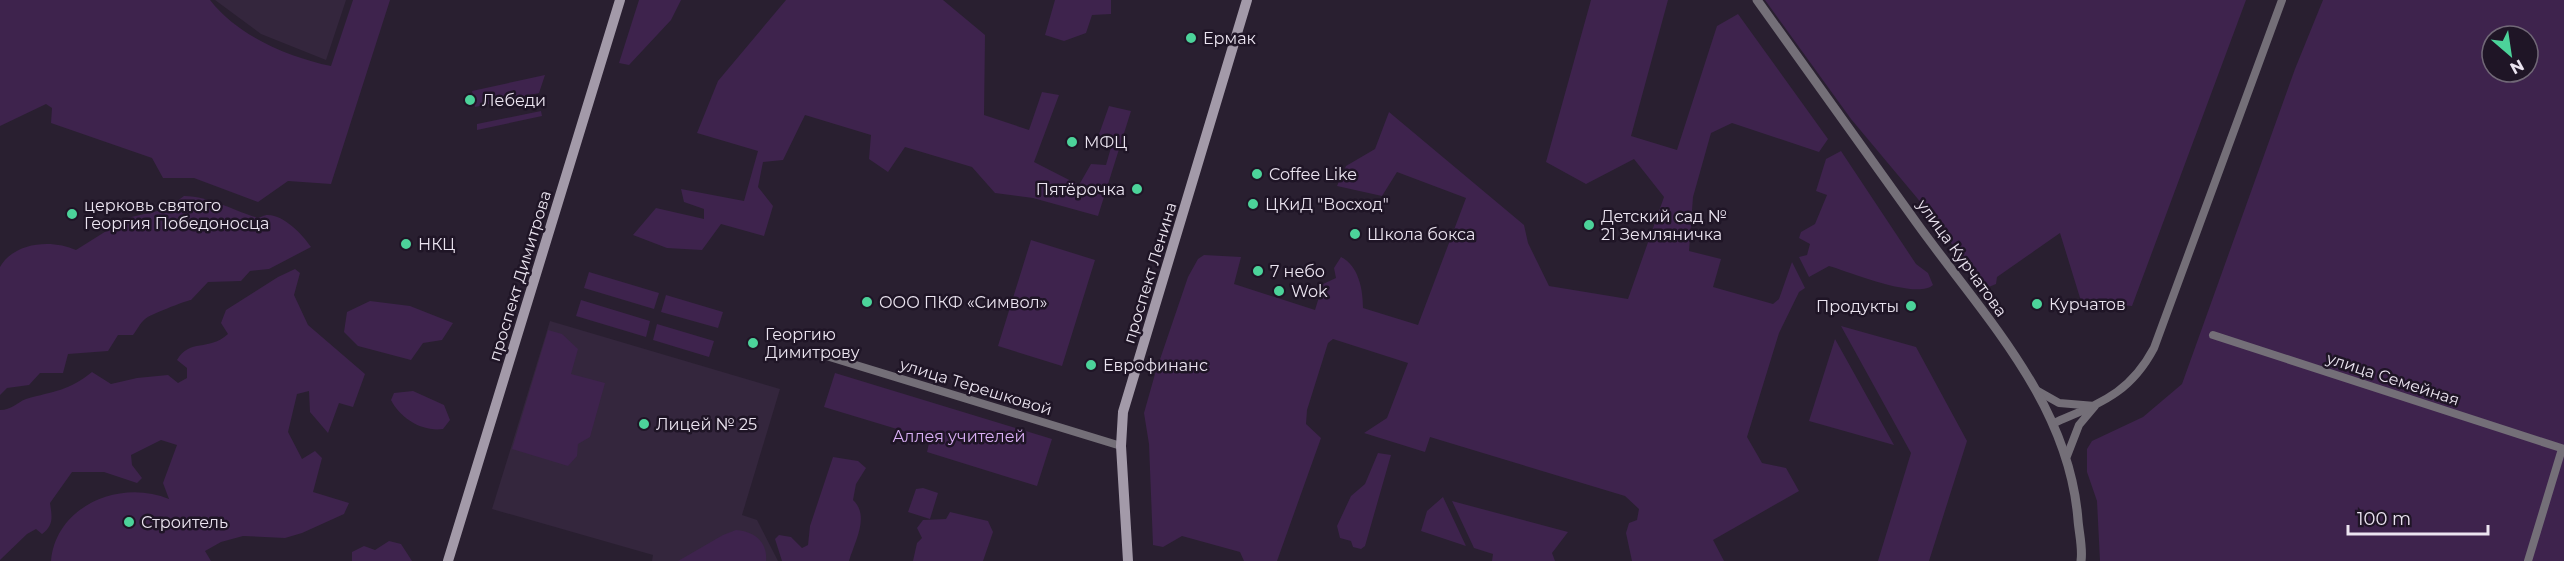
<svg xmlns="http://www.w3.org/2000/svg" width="2564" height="561" viewBox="0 0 2564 561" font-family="Montserrat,sans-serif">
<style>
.built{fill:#34263d}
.green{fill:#3e234d;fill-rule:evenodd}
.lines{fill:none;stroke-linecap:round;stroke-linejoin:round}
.minor{stroke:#746f78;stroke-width:8}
.tertiary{stroke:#746f78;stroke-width:9}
.secondary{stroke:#a39aa9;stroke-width:10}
.poi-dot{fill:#4cd39a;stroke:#1f1526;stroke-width:2}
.labels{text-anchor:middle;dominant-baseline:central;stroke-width:5;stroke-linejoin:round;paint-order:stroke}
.poi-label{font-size:16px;fill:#ebe4f0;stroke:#1f1526;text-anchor:start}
.street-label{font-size:16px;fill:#ebe4f0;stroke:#1f1526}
.park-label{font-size:16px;fill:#d9aff4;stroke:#1f1526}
</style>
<rect width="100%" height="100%" fill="#291f30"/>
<!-- built -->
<path class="built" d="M215 0H346L326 60 261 34Z
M550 321 780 389 742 515 757 520 778 561H652L653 555 492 509Z"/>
<!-- green -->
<path class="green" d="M0 0H210C238 36 288 57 331 66L353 0H390L331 184 288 181 258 202 194 178H163L152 158 51 123 52 108 46 104 0 126Z
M639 0H681L671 20 629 65 619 63Z
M786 0H943L985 35 984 115 1029 130 1042 92 1059 95 1034 162 1079 185 1091 164 1106 165 1112 144 1097 140 1109 106 1131 111 1098 216 1033 198 995 193 972 167 905 147 888 172 869 159 871 135 805 115 783 160 763 162 758 187 773 206 764 236 721 224 702 250 667 248 633 235 656 208 704 219V209L684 202 681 189 744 201 758 151 697 133 718 81Z
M1055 0H1111V14L1092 15 1086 33 1064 41 1045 35Z
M1591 0H1668L1631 136 1677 150 1717 26 1738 14 1828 139 1819 152 1732 123 1711 133 1693 197 1689 251 1721 259 1713 287 1773 304 1779 299 1792 262 1805 288 1799 292 1779 333 1747 437 1762 463 1786 468 1799 491 1713 540 1724 561H1632L1626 533 1629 523 1637 520 1639 509 1625 496 1430 437 1425 452 1364 433 1387 418 1408 363 1333 339 1328 343 1307 410 1306 424 1321 438 1277 561H1244L1240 552 1182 536 1163 547 1153 545 1149 444 1144 413 1155 374 1188 277 1198 259 1204 255 1241 257 1234 284 1315 310 1323 284 1336 278 1334 268 1341 257C1359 266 1363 290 1363 308L1418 325 1466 198 1397 172 1382 196 1337 186 1346 166 1375 149 1389 112 1524 225 1528 243 1549 286 1628 299 1664 197 1634 159 1586 184 1546 162Z
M1765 0H2246L2132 306 2081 301 2060 233 1997 277 1996 284 1979 291 1943 229 1851 119Z
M2323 0H2564V561H2100L2097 501 2087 472V449L2092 441 2143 417 2182 384 2295 69ZM2492 36H2528V72H2492Z
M545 75 539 93 475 107 472 91Z
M541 111 542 116 477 130V124Z
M1841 151 1916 264 1928 273 1933 285C1917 300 1850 272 1829 266L1809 277 1799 257 1807 255 1810 244 1799 238 1801 232 1815 224 1827 195 1816 191 1826 159Z
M184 196C211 197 230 209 255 217 261 219 262 215 268 215 284 215 303 235 311 247L269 269 250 271 241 281 208 282 191 300C185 301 149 315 145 319 140 323 137 330 133 335H118L108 351 68 354 63 373H40L29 385 7 388 0 395V267C14 242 52 239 76 250L127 218 166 209Z
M1031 240 1095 260 1062 366 998 346Z
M295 269 300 273 294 295 308 325 365 374 353 407 339 403 328 433 310 412 309 391 297 394 288 432 302 459 315 451 322 458 313 492 349 503 344 514 302 533 285 538 243 536 221 542 205 551 211 561H51C56 505 121 479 169 499L163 483 177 445 161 440 131 455 132 465 142 478 137 483 104 472H72L50 503C52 517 54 525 42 534L36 529 27 534 0 560V410C12 410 16 403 26 399 54 391 69 391 92 372L111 384 137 378 168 375 178 383 187 378V368L177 360C190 338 208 352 228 334L221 323 226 310 278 277Z
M589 272 659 293 654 309 584 288Z
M666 295 723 312 718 328 661 312Z
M581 300 650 321 646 337 576 316Z
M370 301 410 306 453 323 442 340 423 343 411 360 358 346 344 332 347 312Z
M657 324 714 341 709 357 653 340Z
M1841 326 1916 347 1967 441 1929 561H1878L1911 453Z
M548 330 562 334 578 349 571 374 605 383 590 437 578 444 577 456 568 466 512 449Z
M1835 339 1894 445 1809 421Z
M835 373 1052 439 1037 486 927 452 930 439 824 407Z
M413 391 444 405 450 420 443 429C422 432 400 418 391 400L394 393Z
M1378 453 1391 455 1365 546 1361 549 1353 547 1351 541 1340 538 1337 526 1351 496 1365 484Z
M833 457 858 461 866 468 856 484 853 500C870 516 855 541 849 561H782L775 539 779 535 791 537 802 548 808 545 810 526Z
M923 488 938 493 930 519 908 512 916 489Z
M1443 497 1466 546 1421 531 1427 511Z
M1452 501 1568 532 1552 553 1555 561H1492L1493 554 1474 548Z
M950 512 988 521 993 532 983 561H913L917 543 922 538 917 528 923 520 946 519Z
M736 530C754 531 768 542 766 561H678L723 535Z
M389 541 401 544 412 561H352V552L364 546 375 550Z"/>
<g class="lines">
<!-- minor -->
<path class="minor" d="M2213 335 2564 449
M823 355 1121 446
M2036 390 2059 403 2095 406 2079 425 2067 456
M2054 423C2099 403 2129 395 2154 348L2282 0
M2528 561 2562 449"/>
<!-- tertiary -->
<path class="tertiary" d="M1757 0C1810 74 1863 148 1916 222 1982 314 2069 402 2078 520 2079 533 2083 548 2081 561"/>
<!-- secondary -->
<path class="secondary" d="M448 561 620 0
M1128 561 1121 446 1123 412 1247 0"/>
</g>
<!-- markers -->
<g class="poi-dot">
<circle cx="1191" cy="38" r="6"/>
<circle cx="470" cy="100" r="6"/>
<circle cx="1072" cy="142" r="6"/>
<circle cx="1257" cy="174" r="6"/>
<circle cx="1137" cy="189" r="6"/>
<circle cx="1253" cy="204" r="6"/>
<circle cx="72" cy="214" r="6"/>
<circle cx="1589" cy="225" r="6"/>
<circle cx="1355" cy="234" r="6"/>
<circle cx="406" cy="244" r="6"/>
<circle cx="1258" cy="271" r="6"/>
<circle cx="1279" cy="291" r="6"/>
<circle cx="867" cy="302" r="6"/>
<circle cx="2037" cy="304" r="6"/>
<circle cx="1911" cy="306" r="6"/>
<circle cx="753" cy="343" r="6"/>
<circle cx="1091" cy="365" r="6"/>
<circle cx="644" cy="424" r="6"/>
<circle cx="129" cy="522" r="6"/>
</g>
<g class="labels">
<!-- poi labels -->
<g class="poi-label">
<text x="1203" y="38">Ермак</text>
<text x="482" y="100">Лебеди</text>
<text x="1084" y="142">МФЦ</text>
<text x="1269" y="174">Coffee Like</text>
<text x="1125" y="189" text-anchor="end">Пятёрочка</text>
<text x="1265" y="204">ЦКиД "Восход"</text>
<text x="84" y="205">церковь святого<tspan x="84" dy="18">Георгия Победоносца</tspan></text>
<text x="1601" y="216">Детский сад №<tspan x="1601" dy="18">21 Земляничка</tspan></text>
<text x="1367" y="234">Школа бокса</text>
<text x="418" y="244">НКЦ</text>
<text x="1270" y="271">7 небо</text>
<text x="1291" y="291">Wok</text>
<text x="879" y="302">ООО ПКФ «Символ»</text>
<text x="2049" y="304">Курчатов</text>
<text x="1899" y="306" text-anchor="end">Продукты</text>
<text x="765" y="334">Георгию<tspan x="765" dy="18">Димитрову</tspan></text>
<text x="1103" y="365">Еврофинанс</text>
<text x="656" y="424">Лицей № 25</text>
<text x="141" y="522">Строитель</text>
</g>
<!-- street labels -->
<g class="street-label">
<text transform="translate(1962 258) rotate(54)">улица Курчатова</text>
<text transform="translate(1150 273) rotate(-73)">проспект Ленина</text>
<text transform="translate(520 276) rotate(-73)">проспект Димитрова</text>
<text transform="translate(2393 379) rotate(18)">улица Семейная</text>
<text transform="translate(976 387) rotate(17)">улица Терешковой</text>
</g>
<!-- park labels -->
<g class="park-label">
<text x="959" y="436">Аллея учителей</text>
</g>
</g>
<!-- north arrow -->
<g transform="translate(2510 54) rotate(151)"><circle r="28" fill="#1f1526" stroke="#716877" stroke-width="1.5"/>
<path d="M0-4.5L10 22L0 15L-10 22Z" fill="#4cd39a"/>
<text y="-9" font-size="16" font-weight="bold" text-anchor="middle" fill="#ebe4f0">N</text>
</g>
<!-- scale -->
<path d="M2348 525v9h140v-9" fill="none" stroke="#ebe4f0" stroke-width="3"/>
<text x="2357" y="525" font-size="18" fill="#ebe4f0" stroke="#1f1526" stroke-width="4.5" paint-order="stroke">100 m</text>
</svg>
